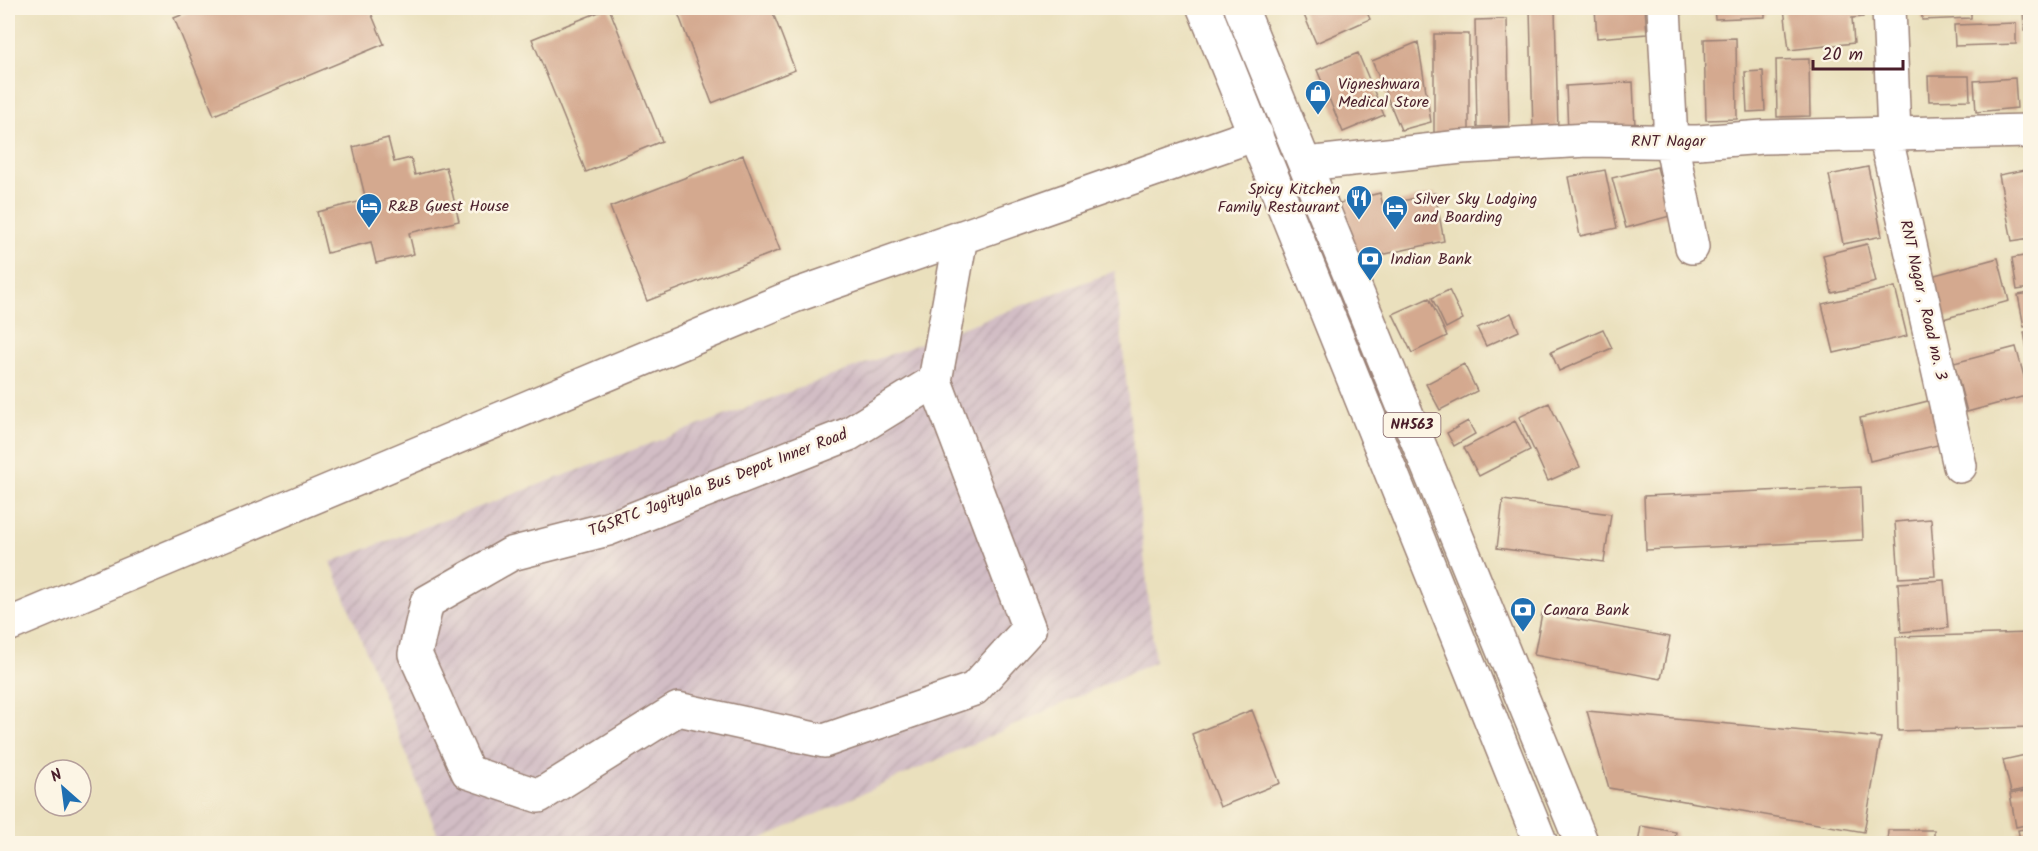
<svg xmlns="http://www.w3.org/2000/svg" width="2038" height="851" viewBox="0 0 2038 851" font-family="Kalam,sans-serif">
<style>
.industrial{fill:url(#industrial-furrows)}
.building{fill:#d4a98f}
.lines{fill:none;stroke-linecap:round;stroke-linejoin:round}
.minor-casing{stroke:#9a8074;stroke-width:36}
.highway-casing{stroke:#9a8074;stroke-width:36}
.minor{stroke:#fff;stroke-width:33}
.highway{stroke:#fff;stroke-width:33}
.labels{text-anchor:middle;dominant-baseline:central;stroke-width:5;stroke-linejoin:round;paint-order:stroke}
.shield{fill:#fcf5e5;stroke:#7f5f63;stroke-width:1.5}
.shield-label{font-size:15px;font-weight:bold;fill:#4a1f2b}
.poi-label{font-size:16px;fill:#4a1f2b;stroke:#fcf5e5;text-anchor:start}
.street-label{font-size:16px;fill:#4a1f2b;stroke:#fcf5e5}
</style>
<defs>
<pattern id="industrial-furrows" width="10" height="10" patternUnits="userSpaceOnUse" patternTransform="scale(1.5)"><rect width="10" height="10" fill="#d2bdc5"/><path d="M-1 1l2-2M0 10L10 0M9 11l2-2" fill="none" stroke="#b6a2a9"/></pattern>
</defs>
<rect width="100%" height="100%" fill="#fcf5e5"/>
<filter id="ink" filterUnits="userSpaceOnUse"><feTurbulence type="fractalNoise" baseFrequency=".0167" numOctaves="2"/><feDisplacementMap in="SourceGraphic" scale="12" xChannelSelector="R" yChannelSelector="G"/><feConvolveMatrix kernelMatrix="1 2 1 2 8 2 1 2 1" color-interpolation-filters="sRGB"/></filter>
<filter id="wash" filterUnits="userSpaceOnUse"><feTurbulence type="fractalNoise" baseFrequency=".008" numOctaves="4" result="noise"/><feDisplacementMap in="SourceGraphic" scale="24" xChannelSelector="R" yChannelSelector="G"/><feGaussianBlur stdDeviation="1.35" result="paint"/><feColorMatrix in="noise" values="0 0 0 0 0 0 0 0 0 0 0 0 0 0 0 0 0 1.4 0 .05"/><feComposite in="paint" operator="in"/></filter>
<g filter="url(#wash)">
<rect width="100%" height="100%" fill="#eae0bd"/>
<!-- industrial -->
<path class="industrial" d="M1115 271 1155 662 752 843H441L331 562Z"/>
<g id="blocks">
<!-- building -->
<path class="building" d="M199 8H369L384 44 214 115 174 18Z
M609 8 662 141 586 172 532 39Z
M676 8H771L795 70 712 103Z
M1301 8H1365L1370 19 1316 43Z
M1530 8H1555L1558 131 1533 132Z
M1595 8H1645L1647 34 1597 38Z
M1714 8H1765V17L1715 19Z
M1784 8H1862L1863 17 1852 18 1854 43 1789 50Z
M1922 8H1971V18L1922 20Z
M2023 8H2030V30H2024Z
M1507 19 1509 126 1477 127 1475 20Z
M2016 23V44L1955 46 1954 25Z
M1434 34H1469V136H1434Z
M1736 38 1737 119 1706 120 1704 39Z
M1418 42 1431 122 1401 130 1372 61Z
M1358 53 1384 115 1343 132 1317 70Z
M1809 59 1810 116 1777 117 1776 60Z
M1763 71 1765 111 1747 112 1745 72Z
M1928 76H1969L1970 100 1929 101Z
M2015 78 2017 108 1976 112 1974 81Z
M1633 82 1635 127 1568 130 1566 86Z
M388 138 394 162 411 158 415 175 446 167 459 221 409 233 414 254 376 263 371 242 327 253 317 212 366 200 353 147Z
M743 155 780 250 647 301 610 207Z
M1657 167 1670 216 1626 228 1612 178Z
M1868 167 1882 236 1843 244 1829 175Z
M2030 169V238L2012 241 1999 175Z
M1605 170 1617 228 1580 236 1568 177Z
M1380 193 1383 206 1435 193 1444 241 1354 261 1345 218 1336 221 1332 205Z
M1867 244 1876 282 1832 293 1823 255Z
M2030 255V288L2017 290 2012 258Z
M1998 258 2009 301 1932 322 1920 279Z
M1895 287 1907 336 1834 353 1822 304Z
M1449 290 1463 319 1446 328 1432 298Z
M2030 293V326L2024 327 2018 295Z
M1429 298 1447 336 1412 353 1393 314Z
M1511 313 1519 331 1486 346 1477 328Z
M1603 329 1612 348 1559 371 1551 352Z
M2030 331V361H2029L2024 332Z
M2016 347 2029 395 1967 412 1954 363Z
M1464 364 1477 391 1440 410 1426 384Z
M1932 400 1942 444 1870 461 1860 418Z
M1549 403 1580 467 1548 481 1519 417Z
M1468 421 1475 434 1454 446 1447 433Z
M1515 421 1530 450 1479 476 1464 448Z
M1861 487 1863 540 1646 550 1644 496Z
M1503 500 1611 514 1604 562 1497 548Z
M1931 519 1935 576 1899 578 1895 522Z
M1944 580 1948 628 1901 632 1898 583Z
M1542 613 1670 637 1661 679 1534 655Z
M2030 633V727L1898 731 1896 637Z
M1252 710 1280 783 1220 807 1192 734Z
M1587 711 1881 738 1864 832 1609 788Z
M2030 754V788L2011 792 2003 760Z
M2030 790V824L2016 827 2010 794Z
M1641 826 1676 832 1674 844H1638Z
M2030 828V844H2021L2018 830Z
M1888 830H1934V844H1887Z"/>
</g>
</g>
<g filter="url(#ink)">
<use href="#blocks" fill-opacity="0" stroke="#9a8074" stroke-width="1.5"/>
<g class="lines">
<!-- minor casing -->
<g class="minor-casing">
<path id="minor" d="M1664 8 1671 141 1692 247
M1889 8 1894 134
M1885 134 1960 466
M1306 164 1461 147 1588 140 1698 142 1763 137 2030 131
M935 381 849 434 608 529 511 554 427 602 415 654 468 772 539 796 678 709 824 741 974 689 1029 629 935 381 961 237
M8 625 794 296 1256 134"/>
</g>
<!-- highway casing -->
<g class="highway-casing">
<path id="highway" d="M1204 8 1541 844
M1241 8 1582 844"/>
</g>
<!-- minor -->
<use href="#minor" class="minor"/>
<!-- highway -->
<use href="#highway" class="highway"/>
</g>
</g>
<!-- icons -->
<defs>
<g id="shop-pin" transform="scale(1.35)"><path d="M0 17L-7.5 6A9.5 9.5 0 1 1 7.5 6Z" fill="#1f6fb2" stroke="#fcf5e5"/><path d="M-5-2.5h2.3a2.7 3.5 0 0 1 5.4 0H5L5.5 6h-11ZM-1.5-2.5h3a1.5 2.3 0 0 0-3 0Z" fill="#fff"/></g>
<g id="restaurant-pin" transform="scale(1.35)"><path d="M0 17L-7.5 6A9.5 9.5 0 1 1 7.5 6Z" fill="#1f6fb2" stroke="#fcf5e5"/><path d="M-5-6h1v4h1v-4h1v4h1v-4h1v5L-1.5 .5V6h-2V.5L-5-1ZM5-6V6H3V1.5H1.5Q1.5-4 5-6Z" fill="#fff"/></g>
<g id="hotel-pin" transform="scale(1.35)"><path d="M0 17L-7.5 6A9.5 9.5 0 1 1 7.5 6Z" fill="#1f6fb2" stroke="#fcf5e5"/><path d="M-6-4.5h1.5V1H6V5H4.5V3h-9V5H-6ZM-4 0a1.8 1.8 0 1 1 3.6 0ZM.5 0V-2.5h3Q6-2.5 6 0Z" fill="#fff"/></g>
<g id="bank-pin" transform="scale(1.35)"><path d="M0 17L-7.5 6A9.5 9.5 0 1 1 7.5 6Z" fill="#1f6fb2" stroke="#fcf5e5"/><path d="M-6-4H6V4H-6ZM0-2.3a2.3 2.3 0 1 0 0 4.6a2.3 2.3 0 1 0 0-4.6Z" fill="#fff"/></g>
</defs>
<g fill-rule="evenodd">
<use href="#shop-pin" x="1318" y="93"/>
<use href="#restaurant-pin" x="1359" y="198"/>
<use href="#hotel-pin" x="369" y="206"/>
<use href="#hotel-pin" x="1395" y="208"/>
<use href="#bank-pin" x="1370" y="259"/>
<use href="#bank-pin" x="1523" y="610"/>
</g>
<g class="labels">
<!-- shield labels -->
<rect class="shield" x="1383.5" y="413" width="57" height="24" rx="4.5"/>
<g class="shield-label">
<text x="1412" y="425">NH563</text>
</g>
<!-- poi labels -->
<g class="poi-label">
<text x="1338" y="84">Vigneshwara<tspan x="1338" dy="18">Medical Store</tspan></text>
<text x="1340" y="189" text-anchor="end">Spicy Kitchen<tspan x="1340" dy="18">Family Restaurant</tspan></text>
<text x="1414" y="199">Silver Sky Lodging<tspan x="1414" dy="18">and Boarding</tspan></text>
<text x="388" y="206">R&amp;B Guest House</text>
<text x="1390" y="259">Indian Bank</text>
<text x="1543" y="610">Canara Bank</text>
</g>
<!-- street labels -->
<g class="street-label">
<text x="1668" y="141">RNT Nagar</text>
<text transform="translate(1923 300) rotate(77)">RNT Nagar , Road no. 3</text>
<text transform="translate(718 483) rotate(-21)">TGSRTC Jagityala Bus Depot Inner Road</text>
</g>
</g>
<!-- margin -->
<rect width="2038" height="851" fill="none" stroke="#fcf5e5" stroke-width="30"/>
<!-- north arrow -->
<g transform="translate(63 788) rotate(332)"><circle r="28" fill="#fcf5e5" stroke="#b59f9b" stroke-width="1.5"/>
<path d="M0-4.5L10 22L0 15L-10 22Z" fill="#1f6fb2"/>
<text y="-9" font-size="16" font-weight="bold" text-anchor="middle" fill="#4a1f2b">N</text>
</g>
<!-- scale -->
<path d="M1813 60v9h90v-9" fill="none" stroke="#4a1f2b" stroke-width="3"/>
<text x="1822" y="60" font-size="18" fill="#4a1f2b" stroke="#fcf5e5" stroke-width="4.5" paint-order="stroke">20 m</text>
</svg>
